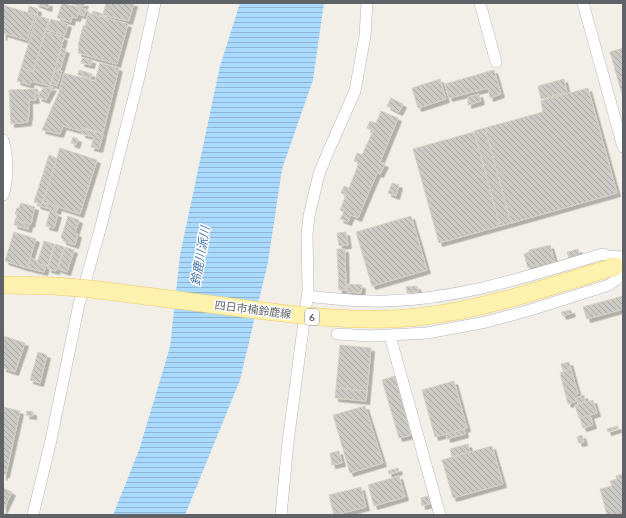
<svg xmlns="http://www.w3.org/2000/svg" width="626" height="518" viewBox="0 0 626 518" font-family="Lato,'Noto Sans JP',sans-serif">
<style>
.water{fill:url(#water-rules)}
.building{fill:url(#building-back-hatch);stroke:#d6d1c6;filter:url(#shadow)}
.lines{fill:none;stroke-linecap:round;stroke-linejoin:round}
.street-casing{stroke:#b5b8bc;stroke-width:12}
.street{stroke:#fff;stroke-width:11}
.primary-bridge-casing{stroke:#f2c960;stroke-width:18;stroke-linecap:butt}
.primary-bridge{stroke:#fff2af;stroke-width:17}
.labels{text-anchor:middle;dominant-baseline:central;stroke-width:3;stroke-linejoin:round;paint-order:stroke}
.shield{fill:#fff;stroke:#8f9295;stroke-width:1}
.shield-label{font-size:10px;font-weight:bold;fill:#5f6368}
.street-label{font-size:11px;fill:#5f6368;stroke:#fff}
.water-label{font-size:12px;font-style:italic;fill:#4174aa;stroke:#fff}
</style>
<defs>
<pattern id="water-rules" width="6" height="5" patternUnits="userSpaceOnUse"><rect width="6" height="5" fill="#aadaff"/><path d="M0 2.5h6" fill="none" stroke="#8eb4d2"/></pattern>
<pattern id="building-back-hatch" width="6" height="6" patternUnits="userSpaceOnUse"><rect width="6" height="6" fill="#cccac5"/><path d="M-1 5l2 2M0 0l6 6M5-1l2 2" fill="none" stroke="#a9a8a4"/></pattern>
<filter id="shadow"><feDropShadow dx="3.5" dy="3.5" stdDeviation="0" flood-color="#0004"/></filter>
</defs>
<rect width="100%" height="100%" fill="#f1efe8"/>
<!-- water -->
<path class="water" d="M240 3H324L313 80 282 169 268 262 240 380 185 515H113L139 450 170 347 180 255 220 66Z"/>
<!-- building -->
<path class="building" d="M35 3H49L48 8Z
M62 3 80 8 77 18 72 17 71 22 57 18Z
M69 3H85L83 7Z
M106 3H134L129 21 103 15Z
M3 5 35 15 27 40 4 33 3 37Z
M29 6 38 9 37 15 28 12Z
M80 8 86 9 84 16 79 14Z
M93 11 103 14 102 16 92 14Z
M88 13 128 24 117 64 78 53 79 46H78L83 26H85Z
M37 16 49 19 33 72 21 68Z
M51 19 68 24 65 35 47 30Z
M45 32 64 37 50 86 31 81 30 85 17 81 21 68 33 72Z
M61 48 66 50 60 70 55 69Z
M623 48V98L610 52Z
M82 58 92 60 91 65 81 63Z
M100 63 119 68 103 133 82 127 81 131 63 126 60 134 42 130 59 92 64 73 95 81Z
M55 69 62 71 57 86 51 84Z
M79 70 92 74 91 78 78 75Z
M494 70 501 94 490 98 488 88 449 98 445 84Z
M440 79 446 99 418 108 412 88Z
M564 79 567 92 541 99 538 86Z
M53 87 46 100 38 97 43 88Z
M588 88 617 193 511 223 485 128 543 112 541 101Z
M38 89V94H35L36 100H29V117H28V122L11 124 9 90Z
M479 94 481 101 468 105V97Z
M391 98 403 104 399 112 387 106Z
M381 111 398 118 380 162 385 164 380 174 377 173 358 218 351 215 348 222 340 219 344 212 340 210 346 195 341 193 344 186 349 188 359 163 354 161 357 153 362 155 373 131 367 128 370 121 376 123Z
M485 128 511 223 500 226 474 131Z
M83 129 103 134 99 149 91 147 94 137 82 134Z
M474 132 500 226 439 243 413 149Z
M73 137 78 139 76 145 71 143Z
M60 148 97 160 80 214 43 202Z
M49 155 57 158 42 204 34 202Z
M392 183 399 185 396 196 388 193Z
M43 202 58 207 57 211 37 205 38 203 42 204Z
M21 203 35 207 31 224 15 220 17 215 15 214 17 208H19Z
M50 211 58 214 54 228 46 226Z
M68 216 79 220 75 233 78 234 75 245 63 241V239L61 238Z
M411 216 427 270 372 286 356 232Z
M15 220 29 224 28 229 14 225Z
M14 232 36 239 27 268 5 261Z
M346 232 348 245 339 246 337 233Z
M44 241 54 244 48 266 37 263Z
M55 244 64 247 56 271 48 269Z
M550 245 555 263 538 268 537 265 528 268 524 254 529 252V250Z
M65 247 74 250 67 272 58 269Z
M337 249H345L346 290H339Z
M578 249 580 257 569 259 567 252Z
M31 258 38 261 37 263 46 266 44 272 28 268Z
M348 284 362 285 361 293 347 292Z
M417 286 418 292 407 293 406 287Z
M623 296V309L587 319 583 307Z
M571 310 572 313 563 316 561 312Z
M4 336 25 343 15 372 3 368Z
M340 345 371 348 367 391 336 388Z
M38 352 47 355 40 383 30 380Z
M569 362 571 369 563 371 561 364Z
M571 369 578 394 574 396 576 401 568 404 560 373Z
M395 376 411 435 399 438 382 380Z
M454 381 467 428 435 437 422 390Z
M336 388 367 391 366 401 335 398Z
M584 395 585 402 578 404 576 398Z
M593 400 597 413 579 418 575 405Z
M365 406 383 463 350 473 333 415Z
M3 407 20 411 6 474H4L3 477Z
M27 411 33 412V416L26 415Z
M590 415 593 425 583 428 580 418Z
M618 426V429L608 432 607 429Z
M464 429 465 434 447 439 446 434Z
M582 435 584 442 579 443 577 437Z
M468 444 470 452 452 457 450 449Z
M492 446 503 484 453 498 442 460Z
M339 451 342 463 332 465 330 453Z
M398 468 399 471 389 474 388 471Z
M623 474V515H607L600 489 612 486 610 481 617 479 616 476Z
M399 476 405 497 374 506 368 485Z
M361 487 366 507 334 515 329 495Z
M3 488 12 492 3 511Z
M428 496 430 504 422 506 421 498Z"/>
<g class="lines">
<!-- street casing -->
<g class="street-casing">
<path id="street" d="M480 3 496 62
M583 3 623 147
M3 140C8 155 8 181 3 195
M307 296C333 299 360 302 386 301 461 299 532 275 603 254L608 256 623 257
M337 334 370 336 427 333 486 322 527 311 609 285 623 274
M390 336 440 515
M33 515 51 440 79 304 101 226 139 77 155 3
M281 515 288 442 308 291 307 234 309 216 319 174 328 152 355 91 365 36 367 3"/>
</g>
<!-- street -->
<use href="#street" class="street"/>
<!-- primary-bridge casing -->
<g class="primary-bridge-casing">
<path id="primary-bridge" d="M3 285 55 286 91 289C143 296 196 302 248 309 304 316 360 323 417 317 485 310 551 286 616 266"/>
</g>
<!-- primary-bridge -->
<use href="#primary-bridge" class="primary-bridge"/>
</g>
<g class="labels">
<!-- shield labels -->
<rect class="shield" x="305" y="309" width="14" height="16" rx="3"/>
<g class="shield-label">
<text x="312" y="317">6</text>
</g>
<!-- street labels -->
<g class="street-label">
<text transform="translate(253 309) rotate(7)">四日市楠鈴鹿線</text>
</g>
<!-- water labels -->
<g class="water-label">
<text transform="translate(200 256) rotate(-80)">鈴鹿川派川</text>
</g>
</g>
<!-- border -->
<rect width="626" height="518" fill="none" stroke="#5f6368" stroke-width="8"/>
</svg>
